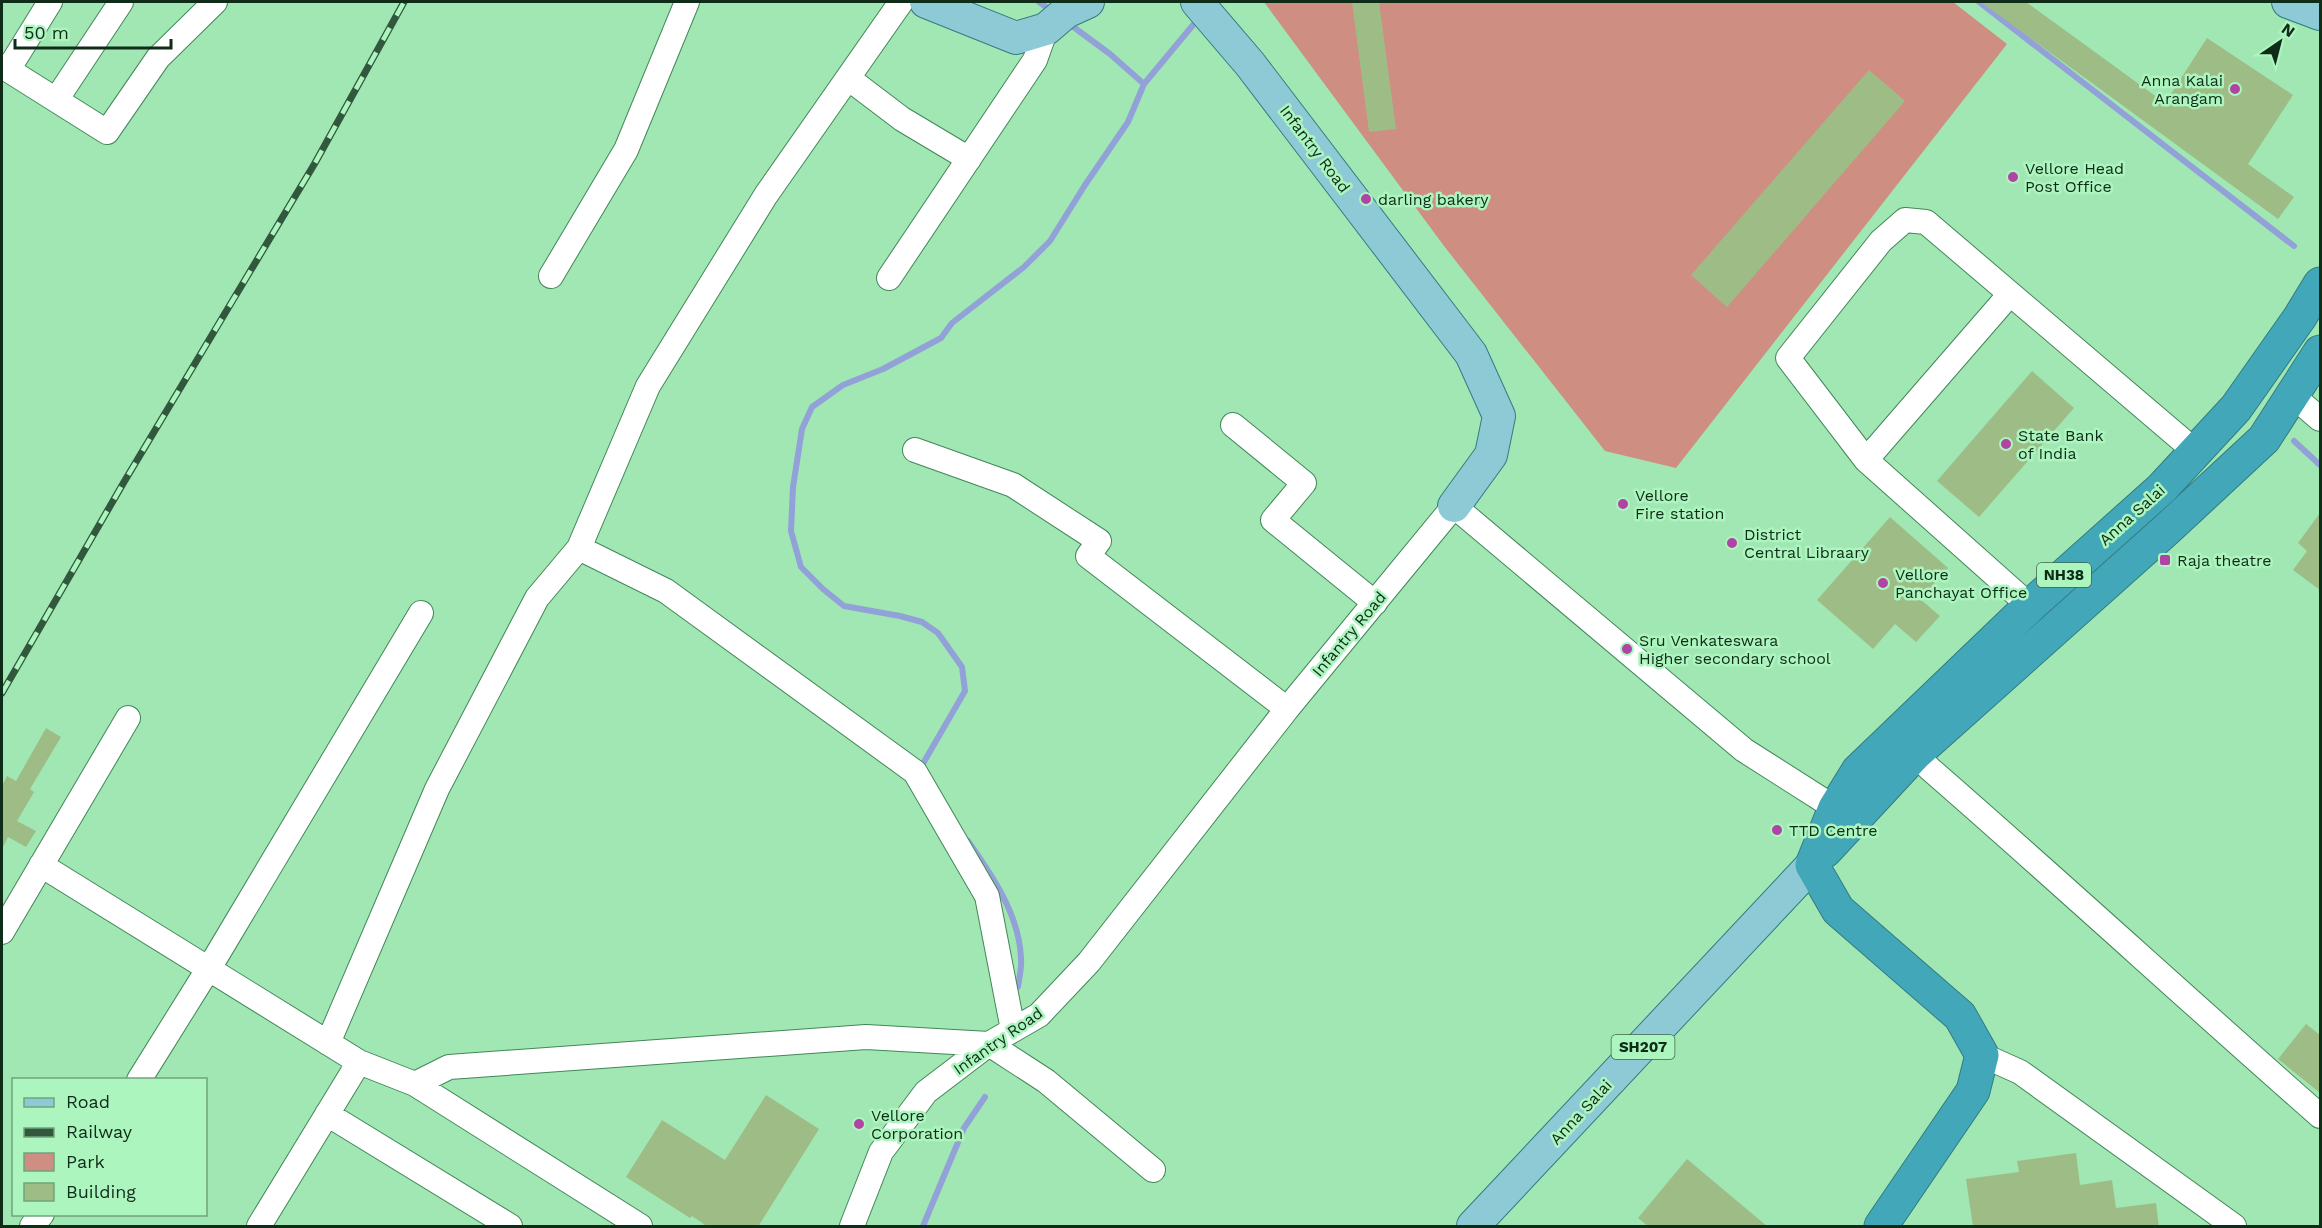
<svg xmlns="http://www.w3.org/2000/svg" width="2322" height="1228" viewBox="0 0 2322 1228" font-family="'Work Sans',sans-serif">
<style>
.green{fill:#ce8f82}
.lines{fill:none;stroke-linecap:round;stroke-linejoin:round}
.stream{stroke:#92a1d8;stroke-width:6}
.building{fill:#9ebd86}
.minor-casing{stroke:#428758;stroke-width:26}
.major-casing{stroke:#317c81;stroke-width:34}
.highway-casing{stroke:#317c81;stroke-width:35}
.minor{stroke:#fff;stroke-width:24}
.major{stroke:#8ecad6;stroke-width:32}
.highway{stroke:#43a7ba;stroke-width:33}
.rail-casing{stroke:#31573c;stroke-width:7}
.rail{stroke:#adf5bf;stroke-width:4.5;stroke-dasharray:14;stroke-linecap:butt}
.poi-dot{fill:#af44a4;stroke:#adf5bf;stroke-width:2}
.labels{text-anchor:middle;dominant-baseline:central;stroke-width:5;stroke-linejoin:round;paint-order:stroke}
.shield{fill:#adf5bf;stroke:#3e684a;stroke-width:1.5}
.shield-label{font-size:15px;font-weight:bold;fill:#0f2c18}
.poi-label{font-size:16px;fill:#0f2c18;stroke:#adf5bf;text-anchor:start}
.street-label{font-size:16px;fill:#0f2c18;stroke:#adf5bf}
</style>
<rect width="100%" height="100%" fill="#a0e7b3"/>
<!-- green -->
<path class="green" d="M1264 2H1953L2007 44 1676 468 1605 451 1444 246Z"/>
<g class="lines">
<!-- stream -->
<path class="stream" d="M1039 2 1053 12
M1979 2 2294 246
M1144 84 1193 25
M2294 441 2320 465
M922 769 921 767 965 691 962 667 938 633 922 622 900 616 844 606 823 589 801 567 791 531 793 487 802 429 812 407 843 385 883 369 941 338 952 323 1024 267 1050 241 1085 185 1128 122 1144 84 1110 54 1068 23
M968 841C992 875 1020 916 1021 959 1022 968 1019 978 1018 987
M923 1226 964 1128 985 1097"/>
</g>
<!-- building -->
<path class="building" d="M1352 2H1379L1396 129 1369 132Z
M1981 2H2026L2165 103 2207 38 2293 95 2248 164 2294 197 2278 219Z
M1869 70 1905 101 1727 307 1691 275Z
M2032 371 2074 408 1979 517 1937 481Z
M2320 513V590L2293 570 2307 551 2298 543Z
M1890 517 1948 568 1920 599 1940 616 1916 642 1895 624 1873 649 1817 600Z
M46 728 61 737 30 789 34 792 17 821 36 831 26 847 8 837 2 849V786L7 776 16 781Z
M2306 1024 2320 1035V1093L2278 1059Z
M766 1095 819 1129 758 1227H708L692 1216 690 1218 626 1177 662 1120 725 1160Z
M2076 1153 2080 1185 2112 1180 2116 1208 2156 1203 2159 1227H1973L1966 1179 2019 1172 2017 1161Z
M1687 1159 1768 1227H1649L1638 1218Z"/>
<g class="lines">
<!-- minor casing -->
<g class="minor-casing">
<path id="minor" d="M2 66 107 132 158 58 215 2
M8 70 50 2
M848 78 902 119 969 159
M56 100 121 2
M551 276 626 150 687 2
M889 278 1035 60 1046 29
M2293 396 2320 419
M1233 425 1304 483 1273 520 1375 603
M915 450 1013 485 1099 541 1088 556 1287 709
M1866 460 2010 294
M579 548 666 591 915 772 987 896 1013 1030
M2030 606 1866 460 1788 358 1881 241 1905 220 1926 222 2196 452
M1915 754 1930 769C2061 883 2189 1001 2320 1116
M41 865 359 1062
M2 932 128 718
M328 1043 437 789 537 598 579 548 648 386 766 195 901 2
M1982 1055 2020 1072 2234 1226
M139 1080 217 955 421 613
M415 1084 449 1067 866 1037 989 1044 1046 1081 1153 1170
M327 1114 510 1226
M32 1226 42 1214
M259 1226 359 1062 415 1084 640 1226
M852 1226 881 1152 926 1092 989 1044 1039 1015 1089 962 1287 709 1454 506 1744 750 1835 808"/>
</g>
<!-- major casing -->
<g class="major-casing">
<path id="major" d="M926 2 1016 38 1046 29 1066 12 1088 2
M1197 2 1250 64 1471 354 1499 416 1491 455 1454 506
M2288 2 2320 14
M1473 1226 1812 865"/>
</g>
<!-- highway casing -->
<g class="highway-casing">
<path id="highway" d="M1825 851 1915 754 2166 530 2264 439 2320 352
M1812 865 1835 808 1858 771 2030 606 2162 488 2236 408 2300 317 2320 284
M1812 865 1838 910 1960 1016 1982 1055 1973 1091 1881 1226"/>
</g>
<!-- minor -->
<use href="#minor" class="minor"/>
<!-- major -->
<use href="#major" class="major"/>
<!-- highway -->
<use href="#highway" class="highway"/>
<!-- rail casing -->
<g class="rail-casing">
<path id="rail" d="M2 693 124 482 315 163 404 2"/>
</g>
<!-- rail -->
<use href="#rail" class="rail"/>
</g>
<!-- markers -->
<g class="poi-dot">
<circle cx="2235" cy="89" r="6"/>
<circle cx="2013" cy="177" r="6"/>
<circle cx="1366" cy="199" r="6"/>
<circle cx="2006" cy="444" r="6"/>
<circle cx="1623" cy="504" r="6"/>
<circle cx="1732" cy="543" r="6"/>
<rect x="2159" y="554" width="12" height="12" rx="3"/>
<circle cx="1883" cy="583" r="6"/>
<circle cx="1627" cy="649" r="6"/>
<circle cx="1777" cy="830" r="6"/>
<circle cx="859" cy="1124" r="6"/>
</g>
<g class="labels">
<!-- shield labels -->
<g class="shield">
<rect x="2037" y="563" width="54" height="24" rx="4.5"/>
<rect x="1611.5" y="1035" width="63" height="24" rx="4.5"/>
</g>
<g class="shield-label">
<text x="2064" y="575">NH38</text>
<text x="1643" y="1047">SH207</text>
</g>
<!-- poi labels -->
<g class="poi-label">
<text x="2223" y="80" text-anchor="end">Anna Kalai<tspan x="2223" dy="18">Arangam</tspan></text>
<text x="2025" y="168">Vellore Head<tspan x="2025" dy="18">Post Office</tspan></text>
<text x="1378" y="199">darling bakery</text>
<text x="2018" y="435">State Bank<tspan x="2018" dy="18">of India</tspan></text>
<text x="1635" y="495">Vellore<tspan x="1635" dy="18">Fire station</tspan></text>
<text x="1744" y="534">District<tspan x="1744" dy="18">Central Libraary</tspan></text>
<text x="2177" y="560">Raja theatre</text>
<text x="1895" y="574">Vellore<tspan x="1895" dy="18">Panchayat Office</tspan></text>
<text x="1639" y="640">Sru Venkateswara<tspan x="1639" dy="18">Higher secondary school</tspan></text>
<text x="1789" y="830">TTD Centre</text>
<text x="871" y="1115">Vellore<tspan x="871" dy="18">Corporation</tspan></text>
</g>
<!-- street labels -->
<g class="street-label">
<text transform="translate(1315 149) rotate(53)">Infantry Road</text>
<text transform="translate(2132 515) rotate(-42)">Anna Salai</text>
<text transform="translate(1349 634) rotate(-50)">Infantry Road</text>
<text transform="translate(998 1041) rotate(-35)">Infantry Road</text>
<text transform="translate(1581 1112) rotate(-47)">Anna Salai</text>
</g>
</g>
<!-- border -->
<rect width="2322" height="1228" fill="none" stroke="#0f2c18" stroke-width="6"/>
<!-- legend -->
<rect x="12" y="1078" width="195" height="138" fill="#adf5bf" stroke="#6ea57c" stroke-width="1.5"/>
<rect x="24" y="1098" width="30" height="9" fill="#8ecad6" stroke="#6ea57c" stroke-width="1.5"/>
<text x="66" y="1108" font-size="18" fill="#0f2c18">Road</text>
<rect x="24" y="1128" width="30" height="9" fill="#31573c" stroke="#6ea57c" stroke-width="1.5"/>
<text x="66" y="1138" font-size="18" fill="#0f2c18">Railway</text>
<rect x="24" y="1153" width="30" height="18" fill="#ce8f82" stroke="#6ea57c" stroke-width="1.5"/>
<text x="66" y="1168" font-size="18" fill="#0f2c18">Park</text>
<rect x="24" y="1183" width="30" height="18" fill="#9ebd86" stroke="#6ea57c" stroke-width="1.5"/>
<text x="66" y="1198" font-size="18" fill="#0f2c18">Building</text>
<!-- north arrow -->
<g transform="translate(2280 42) rotate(35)" stroke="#adf5bf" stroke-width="4.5" paint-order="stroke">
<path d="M0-4.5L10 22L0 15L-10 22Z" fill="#0f2c18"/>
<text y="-9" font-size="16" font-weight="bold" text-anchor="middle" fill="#0f2c18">N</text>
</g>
<!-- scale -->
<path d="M15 39v9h156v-9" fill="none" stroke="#0f2c18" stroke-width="3"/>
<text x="24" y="39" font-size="18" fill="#0f2c18" stroke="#adf5bf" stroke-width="4.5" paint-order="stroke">50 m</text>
</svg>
